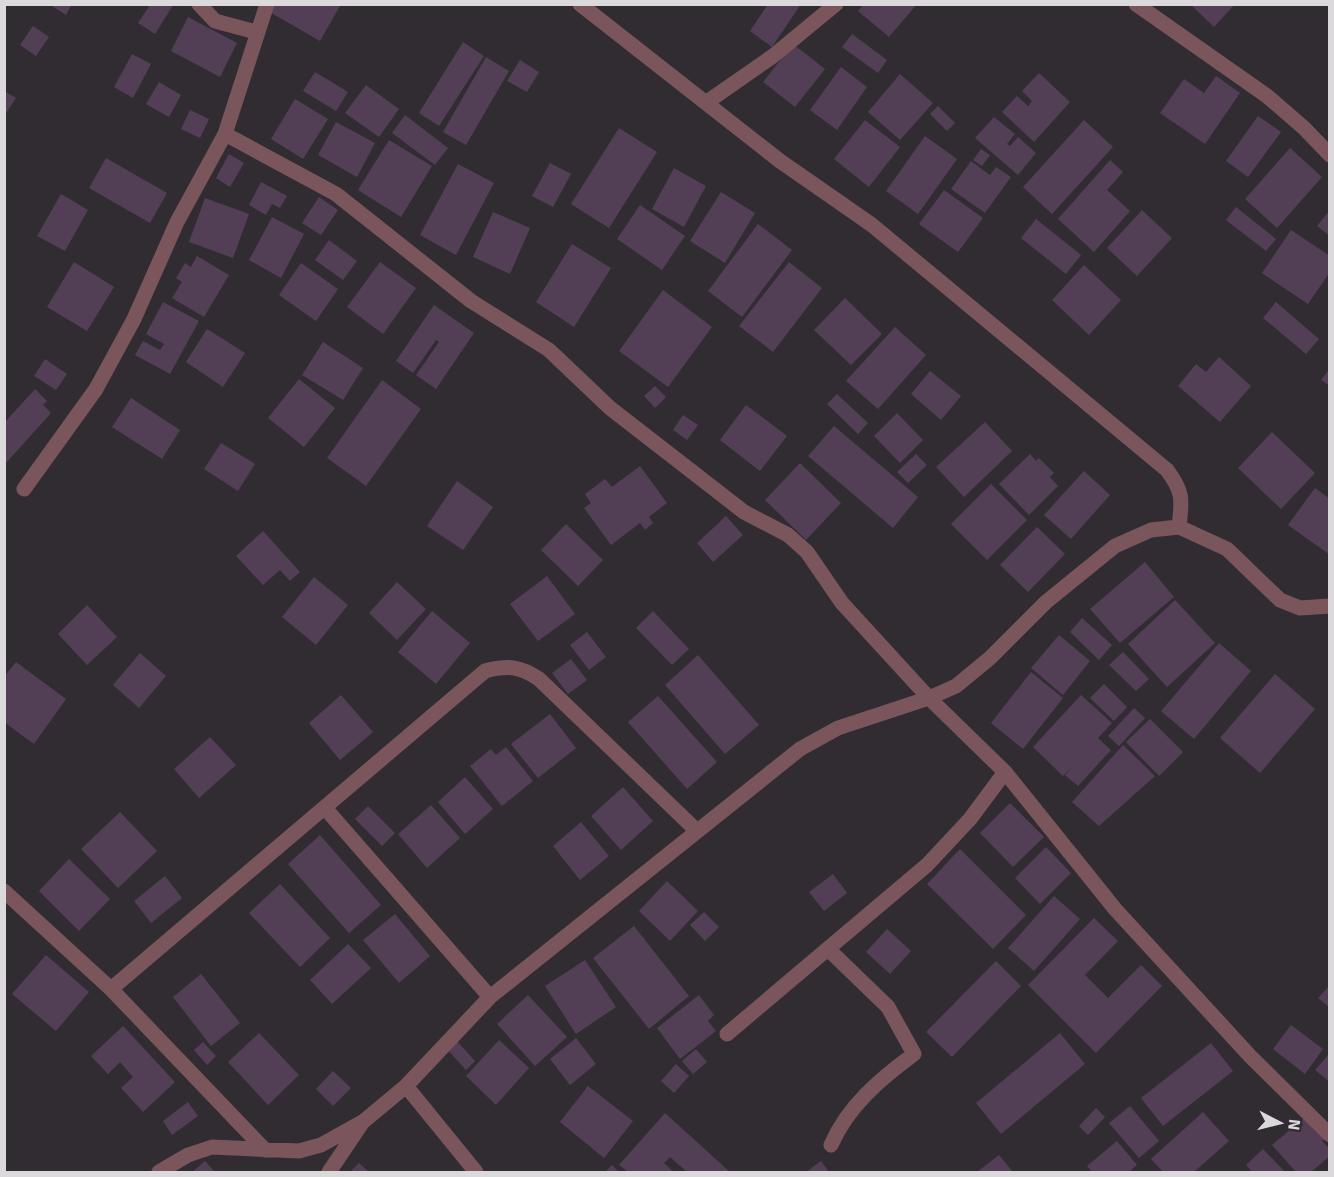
<svg xmlns="http://www.w3.org/2000/svg" width="1334" height="1177" viewBox="0 0 1334 1177" font-family="Signika,sans-serif">
<style>
.building{fill:#523f56}
.lines{fill:none;stroke-linecap:round;stroke-linejoin:round}
.minor{stroke:#7a565c;stroke-width:15}
</style>
<rect width="100%" height="100%" fill="#312c32"/>
<!-- building -->
<path class="building" d="M49 4H72L66 15Z
M271 4H341L320 41 268 11Z
M768 4H801L772 47 750 31Z
M864 4H917L889 37 858 11Z
M1190 4H1235L1214 27Z
M150 5H173L155 34 138 23Z
M188 17 237 43 220 77 171 51Z
M33 26 49 37 36 56 20 45Z
M852 34 887 60 878 73 842 47Z
M463 42 484 56 439 126 419 113Z
M793 44 825 69 795 107 763 82Z
M132 54 151 64 133 98 114 87Z
M486 57 509 71 466 145 443 132Z
M520 60 539 72 527 92 507 81Z
M841 67 867 87 837 130 810 110Z
M315 72 348 92 336 111 303 91Z
M1039 73 1070 102 1034 142 1002 112 1017 96 1028 106 1032 101 1022 91Z
M900 74 933 103 900 140 868 112Z
M1216 76 1240 93 1205 144 1160 113 1184 79 1204 93Z
M159 82 181 95 169 117 146 104Z
M366 85 399 109 379 137 345 113Z
M4 91 16 98 4 116Z
M295 99 328 119 303 159 271 139Z
M938 106 955 123 947 131 930 114Z
M190 110 209 119 200 138 181 129Z
M405 115 448 148 435 165 392 133Z
M1258 116 1281 132 1248 177 1226 161Z
M994 117 1015 134 1007 144 1010 146 1018 137 1036 153 1018 175 975 138Z
M865 120 900 147 869 187 834 159Z
M1084 120 1113 147 1052 214 1023 187Z
M336 122 375 143 357 177 318 155Z
M619 128 657 152 609 228 571 204Z
M925 136 957 159 918 214 886 191Z
M389 140 432 166 401 217 358 190Z
M1290 148 1322 177 1277 228 1245 199Z
M981 149 990 155 982 166 973 160Z
M229 154 244 163 230 187 216 178Z
M106 158 167 193 150 223 89 188Z
M1110 160 1123 172 1107 190 1130 211 1094 252 1058 219Z
M971 161 990 175 996 167 1011 177 985 213 951 189Z
M550 163 571 174 553 207 532 196Z
M458 164 494 183 456 255 420 235Z
M674 168 706 186 684 227 652 209Z
M261 182 287 196 280 208 272 204 266 215 249 205Z
M944 190 983 218 958 252 919 224Z
M721 192 755 213 725 263 690 241Z
M61 194 88 210 65 251 37 236Z
M319 197 338 210 321 235 302 223Z
M205 198 249 214 233 258 189 242Z
M640 205 685 236 662 270 617 239Z
M1236 207 1276 239 1266 251 1226 220Z
M1142 210 1172 238 1137 276 1107 248Z
M1330 210V236L1317 226Z
M493 212 530 228 510 274 473 257Z
M272 217 304 234 281 278 249 260Z
M1036 219 1081 255 1066 274 1021 238Z
M758 224 792 250 742 317 708 291Z
M1291 230 1330 256V272L1308 304 1262 273Z
M329 240 357 261 343 280 315 260Z
M572 244 611 268 574 327 536 302Z
M197 256 229 275 204 317 172 298 182 282 176 278 185 263 191 267Z
M74 262 114 287 87 331 47 307Z
M380 262 416 288 383 334 347 307Z
M789 262 822 288 773 352 739 326Z
M301 263 338 289 316 321 279 295Z
M1084 265 1121 300 1089 335 1052 300Z
M663 290 712 327 668 387 619 351Z
M845 298 882 334 851 365 814 330Z
M163 302 199 321 170 374 135 355 143 341 160 350 164 344 146 334Z
M1276 302 1319 339 1306 354 1263 318Z
M434 305 474 333 436 389 416 375 439 342 436 340 413 373 396 361Z
M895 327 926 355 878 409 846 381Z
M207 329 245 353 223 387 186 362Z
M323 342 363 368 343 400 302 375Z
M1219 357 1251 386 1220 422 1178 386 1196 364 1206 372Z
M45 359 67 374 56 390 34 376Z
M1330 368V386L1321 380Z
M930 371 961 396 941 420 911 394Z
M299 379 335 408 304 447 268 418Z
M382 380 421 409 366 486 327 458Z
M655 386 666 397 655 408 644 396Z
M35 389 47 401 43 405 51 413 6 463 4 423Z
M837 394 868 423 858 434 827 404Z
M131 398 180 430 162 459 112 427Z
M746 405 787 436 760 471 720 440Z
M897 413 923 440 900 463 874 436Z
M683 415 698 425 687 440 673 430Z
M985 422 1012 451 964 497 936 467Z
M834 426 918 497 893 528 808 456Z
M1272 432 1315 473 1281 509 1238 468Z
M221 443 255 464 238 491 204 469Z
M916 454 927 465 908 483 897 472Z
M1030 454 1036 461 1039 458 1054 473 1050 477 1058 486 1029 515 999 484Z
M800 463 841 503 806 540 765 500Z
M640 466 667 503 649 517 653 523 645 530 640 523 611 545 584 508 591 503 585 494 605 479 612 487Z
M1084 471 1110 495 1071 539 1044 515Z
M457 481 493 507 463 550 427 526Z
M991 484 1027 520 987 560 951 524Z
M1315 488 1330 499V555L1288 525Z
M726 516 743 535 713 562 697 543Z
M566 524 603 560 578 586 541 550Z
M1037 527 1065 554 1028 592 1000 565Z
M263 531 300 572 290 581 280 570 263 585 236 556Z
M1145 562 1174 597 1120 643 1090 609Z
M547 576 575 614 538 641 510 604Z
M314 577 348 605 316 645 282 617Z
M397 582 426 609 397 640 369 613Z
M1175 600 1215 643 1167 687 1128 644Z
M87 605 117 637 87 665 58 634Z
M432 611 470 643 436 684 398 652Z
M653 611 689 649 672 665 636 628Z
M1082 618 1112 645 1099 660 1070 632Z
M587 632 606 657 589 670 570 645Z
M1059 635 1090 661 1063 695 1031 668Z
M1219 643 1251 671 1194 739 1161 711Z
M1123 652 1149 679 1136 691 1109 665Z
M140 653 166 676 139 708 113 685Z
M698 655 759 725 725 754 665 685Z
M571 659 587 680 568 694 552 673Z
M16 662 66 699 34 744 4 722V677Z
M1031 672 1063 698 1023 749 991 723Z
M1275 674 1315 709 1260 773 1220 738Z
M1104 684 1127 707 1114 721 1090 698Z
M341 695 373 732 340 760 309 723Z
M1081 695 1112 723 1098 738 1111 750 1078 786 1065 775 1074 765 1063 776 1033 747Z
M658 696 717 762 687 789 628 722Z
M1134 708 1145 718 1119 746 1108 736Z
M550 714 576 748 538 778 511 744Z
M1150 719 1183 752 1159 776 1126 742Z
M210 737 236 765 199 798 174 769Z
M1123 745 1155 776 1099 826 1072 802Z
M506 747 533 781 502 806 470 766 491 749 496 755Z
M465 777 493 809 465 834 438 802Z
M623 787 653 821 621 850 591 816Z
M1010 803 1044 837 1013 867 980 833Z
M431 805 460 838 427 868 398 834Z
M368 806 395 833 382 846 355 819Z
M120 812 157 851 118 888 81 849Z
M581 822 609 856 580 880 553 846Z
M320 835 381 905 349 933 288 864Z
M1046 847 1071 873 1040 904 1015 878Z
M960 849 1026 915 993 949 927 884Z
M69 859 110 899 79 931 39 891Z
M833 874 847 893 824 911 809 892Z
M165 876 182 898 151 923 134 901Z
M667 881 698 911 670 941 639 911Z
M280 884 330 938 300 967 249 913Z
M1054 896 1080 919 1034 971 1008 948Z
M704 912 719 927 705 941 690 925Z
M395 914 430 956 399 983 363 940Z
M1094 918 1118 941 1085 975 1108 998 1141 965 1162 986 1096 1053 1028 985Z
M634 926 689 996 649 1029 593 958Z
M887 929 911 951 890 974 866 952Z
M348 944 371 968 332 1004 310 980Z
M46 955 89 992 56 1031 12 994Z
M585 960 616 1007 576 1034 545 986Z
M996 961 1021 986 952 1057 926 1032Z
M201 974 240 1023 211 1046 173 997Z
M1330 985V1008L1318 998Z
M528 995 567 1037 535 1066 497 1024Z
M699 995 714 1015 708 1021 716 1031 680 1059 657 1028Z
M1291 1025 1323 1049 1305 1074 1273 1049Z
M123 1026 175 1082 143 1112 121 1088 133 1077 120 1062 108 1074 91 1056Z
M259 1033 299 1075 268 1105 228 1062Z
M1060 1033 1085 1064 1001 1134 976 1103Z
M576 1038 596 1064 570 1085 550 1059Z
M499 1040 529 1068 496 1105 466 1076Z
M457 1041 475 1061 466 1070 447 1049Z
M203 1042 216 1056 207 1065 194 1050Z
M1211 1043 1233 1071 1163 1126 1141 1098Z
M696 1049 707 1062 693 1074 682 1061Z
M1330 1053V1082L1315 1070Z
M676 1064 689 1076 674 1093 661 1081Z
M333 1071 351 1088 333 1106 316 1089Z
M588 1086 633 1121 604 1158 560 1122Z
M188 1102 198 1116 172 1135 163 1121Z
M1130 1106 1159 1141 1139 1158 1109 1123Z
M1096 1108 1105 1117 1088 1135 1079 1126Z
M1203 1112 1229 1141 1194 1172H1163L1151 1159Z
M665 1113 730 1172H687L670 1157 664 1163 674 1172H628L619 1165Z
M1304 1118 1316 1132 1319 1129 1326 1137 1322 1141 1330 1149V1156L1311 1172H1296L1272 1145Z
M1117 1141 1137 1165 1129 1172H1092L1087 1166Z
M1263 1149 1285 1172H1252L1246 1165Z
M999 1155 1013 1172H977Z
M205 1161 215 1172H192Z
M821 1161 829 1172H806Z
M359 1163 369 1172H350Z
M612 1165 619 1172H605Z"/>
<g class="lines">
<!-- minor -->
<path class="minor" d="M199 4 215 21 256 32
M580 4 780 161 872 225 1167 470C1184 493 1182 500 1179 527
M1136 4 1267 96 1304 128 1330 155
M707 102 773 56 836 4
M225 134 336 194 471 301 549 350 610 408 744 512 788 535 807 552 842 603 929 698 1005 772 1115 909 1250 1056 1330 1135
M24 489 96 389 134 319 177 222 225 134 267 4
M325 808 490 997
M4 891 111 989 265 1150
M828 949 888 1007 914 1054C880 1079 848 1106 831 1145
M111 989 485 671C507 665 520 666 539 679L696 830
M727 1034 927 865 970 819 1005 772
M406 1086 476 1172
M159 1172 188 1155 212 1147 299 1151 321 1145 364 1121 406 1086 490 997 800 749 838 728 929 698 956 686 990 658 1046 602 1115 546 1151 530 1179 527 1227 549 1280 600 1300 608 1330 606
M329 1172 362 1123"/>
</g>
<!-- border -->
<rect width="1334" height="1177" fill="none" stroke="#dcd9dc" stroke-width="12"/>
<!-- north arrow -->
<g transform="translate(1280 1123) rotate(97)" stroke="#312c32" stroke-width="4.5" paint-order="stroke">
<path d="M0-4.5L10 22L0 15L-10 22Z" fill="#dcd9dc"/>
<text y="-9" font-size="16" font-weight="bold" text-anchor="middle" fill="#dcd9dc">N</text>
</g>
</svg>
